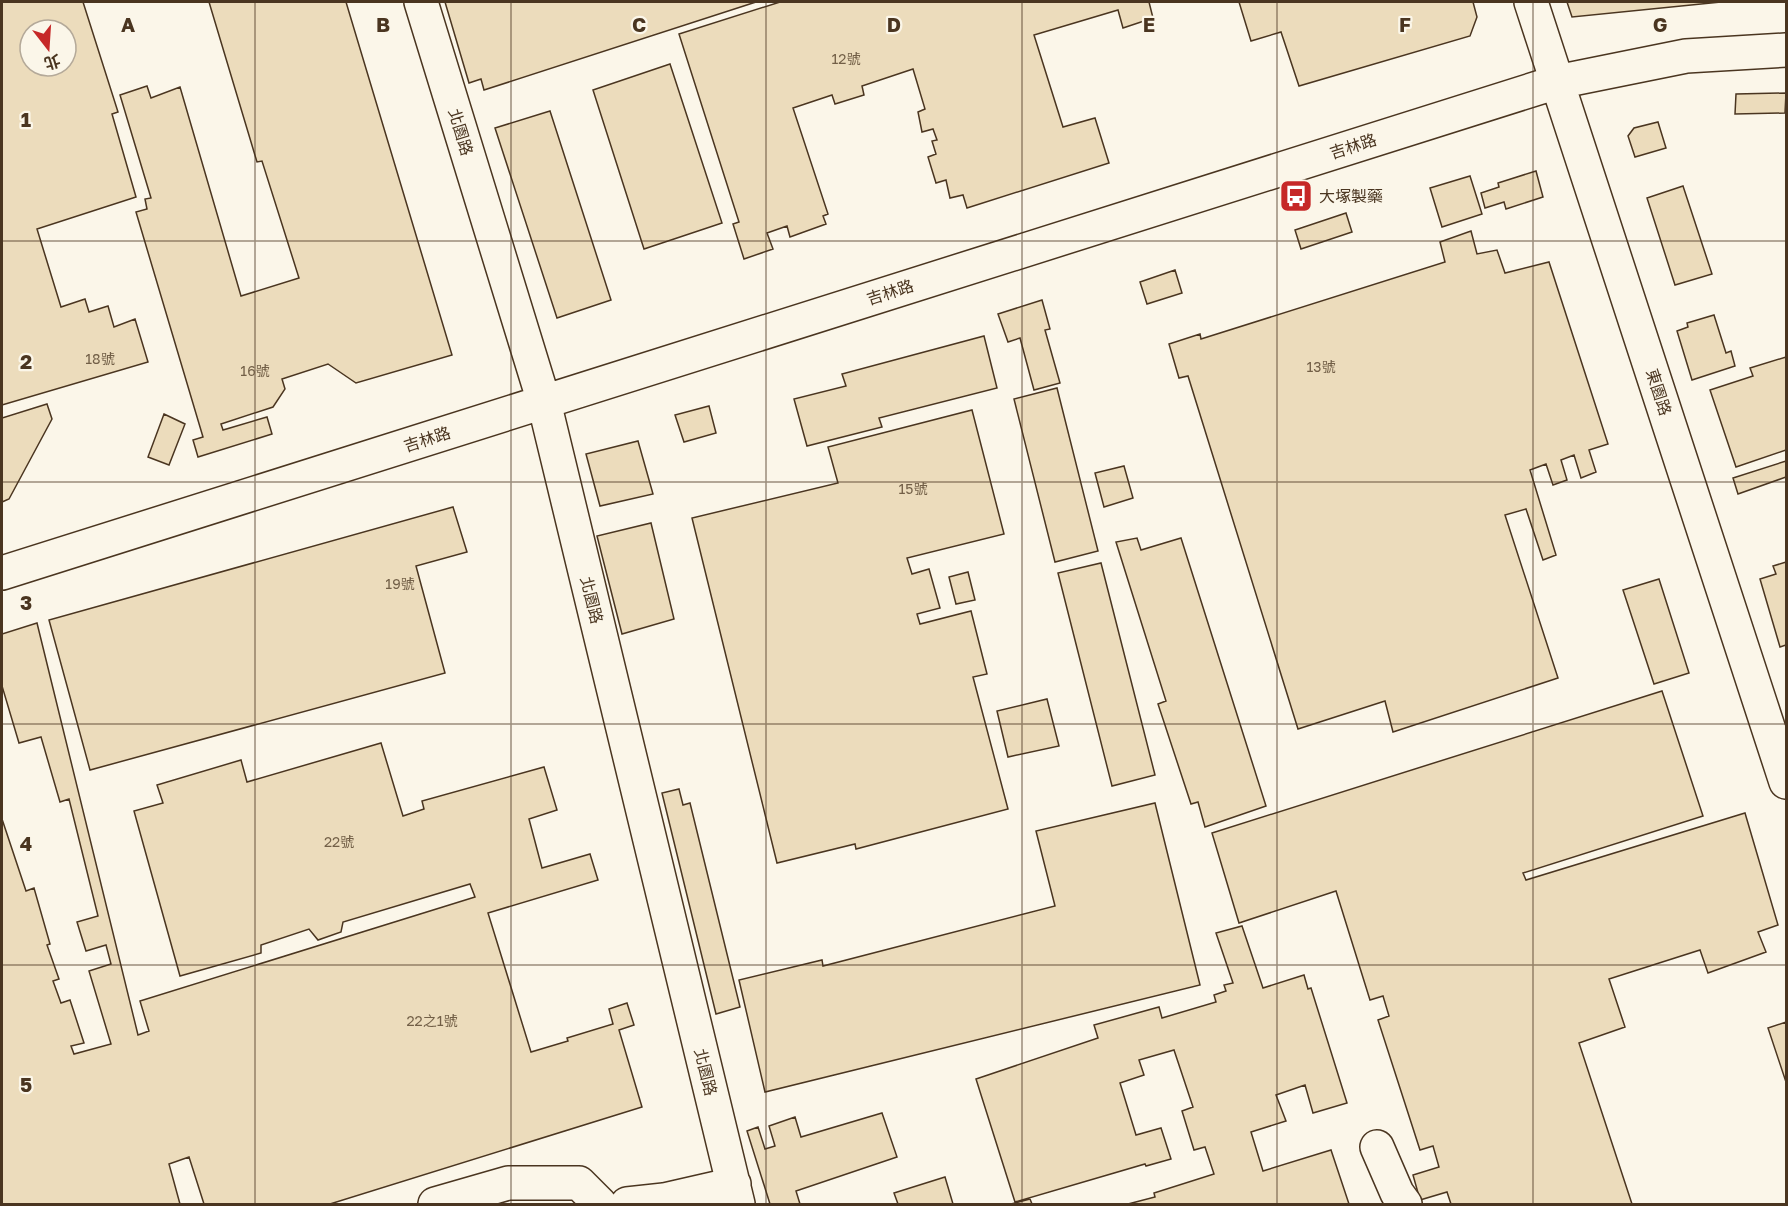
<svg xmlns="http://www.w3.org/2000/svg" width="1788" height="1206" viewBox="0 0 1788 1206" font-family="'Golos Text','Noto Sans TC',sans-serif">
<style>
.building{fill:#ecdcbc;stroke:#4a3520;stroke-width:1.5;fill-rule:evenodd}
.lines{fill:none;stroke-linecap:round;stroke-linejoin:round}
.minor-casing{stroke:#4a3520;stroke-width:36}
.minor{stroke:#fbf6e9;stroke-width:33}
.grid{fill:none;stroke:#4a3520;stroke-width:1.5;stroke-opacity:0.55}
.labels{text-anchor:middle;dominant-baseline:central;stroke-width:4.5;stroke-linejoin:round;paint-order:stroke}
.number-label{font-size:14px;fill:#725f47}
.street-label{font-size:16px;fill:#4a3520;stroke:#fbf6e9}
.poi-label{font-size:16px;fill:#4a3520;stroke:#fbf6e9;text-anchor:start}
.grid-label{font-size:20px;text-anchor:middle;font-weight:bold;fill:#4a3520;stroke:#fbf6e9;stroke-width:4.5;stroke-linejoin:round;paint-order:stroke}
</style>
<rect width="100%" height="100%" fill="#fbf6e9"/>
<!-- building -->
<path class="building" d="M2 2H83L118 112 112 114 136 197 37 229 61 307 85 299 89 312 108 306 114 327 135 319 148 362 2 405ZM30 30H66V66H30Z
M209 2H346L452 355 356 383 328 364 282 379 285 389 273 407 221 424 223 430 267 417 272 434 198 457 193 440 203 437 136 212 147 209 145 199 151 198 120 95 147 86 151 98 180 87 241 296 299 278 262 161 257 162Z
M445 2H756L484 90 481 79 469 83Z
M780 2H1149L1153 18 1123 28 1118 10 1034 35 1063 127 1095 118 1109 163 967 208 963 195 950 198 946 180 936 183 928 157 936 154 932 141 937 140 933 129 922 132 918 112 925 109 913 69 862 86 864 95 835 104 832 95 793 108 828 214 823 216 826 224 790 237 787 226 767 233 773 249 744 259 733 224 739 222 679 34Z
M1239 2H1473L1477 17 1470 36 1299 86 1281 32 1251 41Z
M1567 2H1721L1572 17Z
M670 64 722 223 644 249 593 90Z
M1786 93 1785 113 1735 114 1736 94Z
M550 111 611 300 557 318 495 128Z
M1658 122 1666 148 1635 157 1628 136 1634 128Z
M1536 171 1543 197 1506 209 1504 202 1485 208 1481 193 1499 187 1498 183Z
M1470 176 1482 214 1442 227 1430 188Z
M1683 186 1712 274 1675 285 1647 198Z
M1346 213 1352 232 1301 249 1295 230Z
M1471 231 1477 254 1497 250 1505 273 1549 262 1608 444 1589 450 1596 472 1581 478 1574 455 1561 460 1567 480 1553 485 1546 464 1530 470 1556 555 1543 560 1526 509 1505 515 1558 678 1393 732 1385 701 1298 729 1188 376 1179 378 1169 344 1200 334 1201 339 1445 262 1440 242Z
M1175 270 1182 293 1147 304 1140 282Z
M1042 300 1050 329 1045 330 1060 383 1034 390 1020 338 1008 342 998 314Z
M1714 315 1726 353 1731 351 1735 366 1692 380 1677 331 1688 327 1687 323Z
M984 336 997 388 879 418 882 427 807 446 794 399 846 386 842 374Z
M1786 357V450L1736 467 1710 390 1753 376 1750 368Z
M1057 388 1098 551 1055 562 1014 399Z
M47 404 52 419 9 499 2 502V418Z
M709 406 716 433 684 442 675 415Z
M972 410 1004 534 907 558 912 574 929 569 940 608 917 614 920 624 971 611 987 674 973 677 1008 809 856 849 855 844 777 863 692 518 838 483 828 447Z
M164 414 185 424 169 465 148 457Z
M638 441 653 494 600 506 586 454Z
M1786 461V477L1738 494 1733 478Z
M1124 466 1133 498 1104 507 1095 473Z
M453 507 467 552 416 566 445 673 90 770 49 620Z
M651 523 674 619 622 634 597 536Z
M1137 538 1141 550 1181 538 1266 806 1205 827 1198 802 1191 804 1158 704 1166 701 1116 542Z
M1786 562V645L1780 647 1760 579 1776 574 1773 566Z
M1101 563 1155 775 1112 786 1058 573Z
M968 572 975 600 956 604 949 577Z
M1659 579 1689 673 1654 684 1623 590Z
M37 623 138 1035 149 1031 140 1001 475 897 470 884 343 922 341 932 318 940 309 929 261 945V953L180 976 134 811 163 803 157 785 241 760 247 782 381 743 403 816 424 809 422 801 544 767 557 810 529 819 542 868 590 854 598 880 488 913 531 1052 568 1041 567 1038 613 1024 609 1009 627 1003 634 1025 619 1030 642 1107 330 1204H204L189 1157 169 1164 180 1204H2V819L26 891 34 888 50 944 47 945 59 979 53 981 61 1003 70 1000 84 1043 71 1046 74 1054 111 1044 89 971 111 964 106 945 86 951 77 922 98 916 69 799 60 802 41 737 19 743 2 686V634Z
M1662 691 1703 816 1523 873 1526 880 1745 813 1778 925 1758 932 1766 952 1708 973 1700 950 1609 979 1625 1027 1579 1043 1632 1204H1451L1447 1192 1420 1200 1413 1175 1439 1167 1433 1146 1420 1150 1378 1020 1389 1016 1383 996 1370 1000 1336 891 1239 923 1212 833Z
M1047 699 1059 746 1008 757 997 711Z
M679 789 683 805 690 803 740 1007 716 1014 662 793Z
M1155 803 1200 985 765 1092 739 980 822 960 823 966 1055 906 1036 831Z
M1242 926 1263 988 1304 975 1308 989 1311 988 1347 1103 1313 1113 1305 1085 1276 1095 1286 1121 1251 1132 1263 1171 1331 1150 1349 1204H1128L1155 1197 1154 1193 1214 1174 1205 1147 1194 1150 1182 1111 1193 1107 1174 1050 1139 1060 1144 1075 1120 1083 1136 1135 1161 1128 1171 1159 1146 1166 1145 1164 1015 1202 976 1079 1098 1038 1094 1025 1159 1007 1162 1018 1216 1002 1214 995 1226 991 1224 985 1233 983 1216 933Z
M1786 1022V1082L1768 1028Z
M882 1113 897 1157 796 1191 800 1204H770L747 1131 758 1127 765 1149 775 1146 769 1126 795 1117 801 1137Z
M945 1177 953 1204H898L894 1193Z
M1030 1199 1032 1204H1011Z"/>
<g class="lines">
<!-- minor casing -->
<g class="minor-casing">
<path id="minor" d="M421 2 544 402 738 1204
M1531 2 1786 782
M2 573 1557 82 1686 56 1786 50
M1377 1147 1397 1193 1405 1204
M435 1204 508 1183H579L600 1204
M627 1204 664 1200 734 1184"/>
</g>
<!-- minor -->
<use href="#minor" class="minor"/>
</g>
<!-- grid -->
<path class="grid" d="M255 2V1204M511 2V1204M766 2V1204M1022 2V1204M1277 2V1204M1533 2V1204M2 241H1786M2 482H1786M2 724H1786M2 965H1786"/>
<!-- icons -->
<defs>
<g id="bus-square" transform="scale(1.725)"><rect x="-9" y="-9" width="18" height="18" rx="4" fill="#c62828" stroke="#fbf6e9"/><path d="M-5-6H5V4H4V6H2V4H-2V6H-4V4H-5ZM-3.5-4V0h7V-4ZM-3.5 1.2v1.5H-2V1.2ZM2 1.2v1.5H3.5V1.2Z" fill="#fff"/></g>
</defs>
<g fill-rule="evenodd">
<use href="#bus-square" x="1296" y="196"/>
</g>
<g class="labels">
<!-- number labels -->
<g class="number-label">
<text x="846" y="58">12號</text>
<text x="100" y="358">18號</text>
<text x="1321" y="366">13號</text>
<text x="255" y="370">16號</text>
<text x="913" y="488">15號</text>
<text x="400" y="583">19號</text>
<text x="339" y="841">22號</text>
<text x="432" y="1020">22之1號</text>
</g>
<!-- street labels -->
<g class="street-label">
<text transform="translate(461 132) rotate(73)">北園路</text>
<text transform="translate(1353 146) rotate(-18)">吉林路</text>
<text transform="translate(890 292) rotate(-18)">吉林路</text>
<text transform="translate(1659 392) rotate(72)">東園路</text>
<text transform="translate(427 439) rotate(-18)">吉林路</text>
<text transform="translate(592 600) rotate(76)">北園路</text>
<text transform="translate(706 1072) rotate(76)">北園路</text>
</g>
<!-- poi labels -->
<g class="poi-label">
<text x="1319" y="196">大塚製藥</text>
</g>
</g>
<g class="grid-label">
<text x="128" y="32">A</text>
<text x="383" y="32">B</text>
<text x="639" y="32">C</text>
<text x="894" y="32">D</text>
<text x="1149" y="32">E</text>
<text x="1405" y="32">F</text>
<text x="1660" y="32">G</text>
<text x="26" y="127">1</text>
<text x="26" y="369">2</text>
<text x="26" y="610">3</text>
<text x="26" y="851">4</text>
<text x="26" y="1092">5</text>
</g>
<!-- border -->
<rect width="1788" height="1206" fill="none" stroke="#4a3520" stroke-width="6"/>
<!-- north arrow -->
<g transform="translate(48 48) rotate(163)"><circle r="28" fill="#fbf6e9" stroke="#b4a999" stroke-width="1.5"/>
<path d="M0-4.5L10 22L0 15L-10 22Z" fill="#c62828"/>
<text y="-9" font-size="16" font-weight="bold" text-anchor="middle" fill="#4a3520">北</text>
</g>
</svg>
